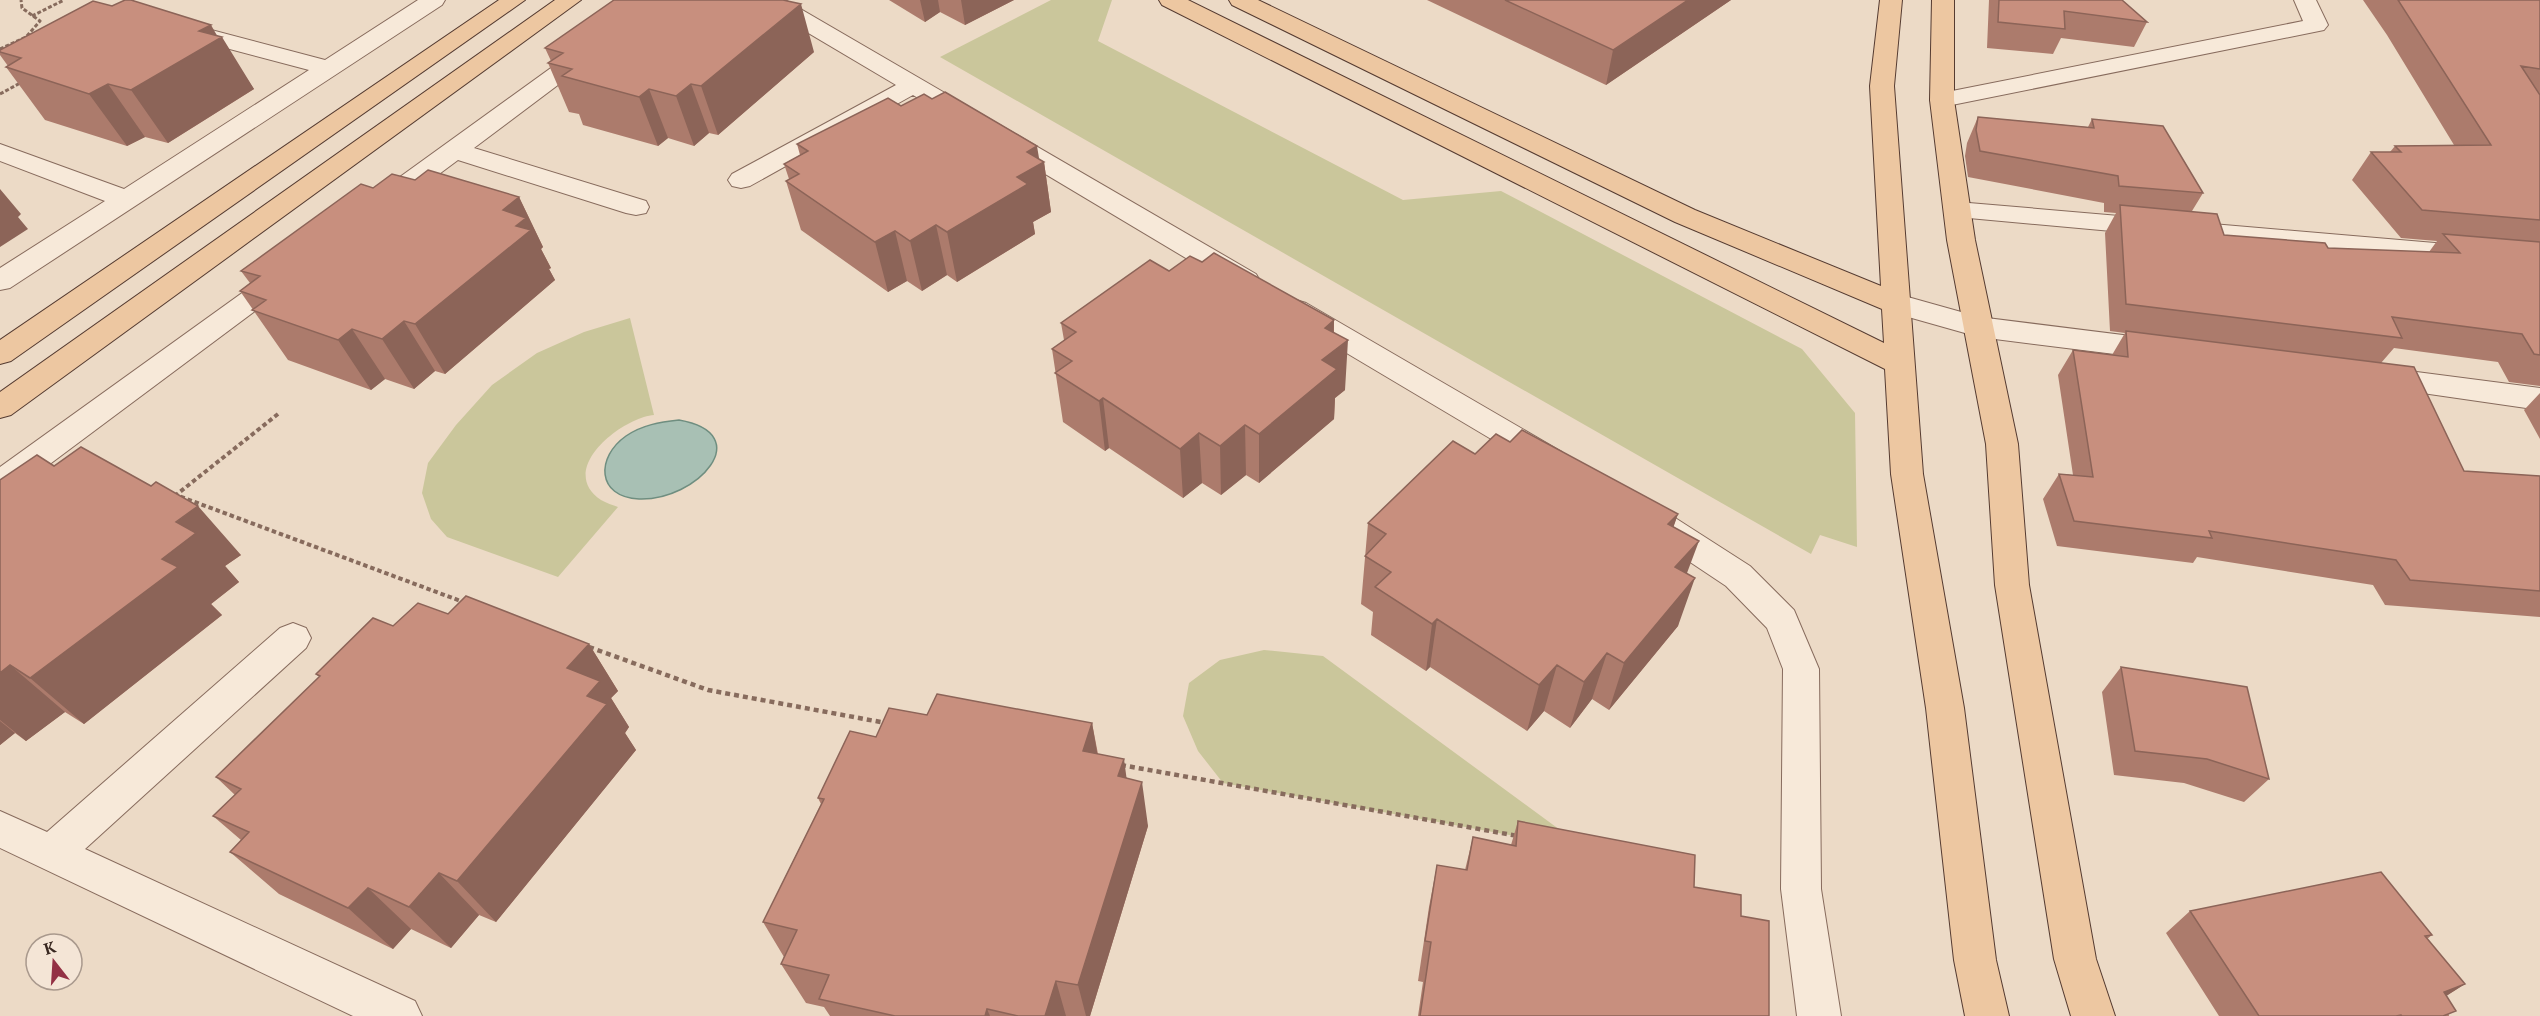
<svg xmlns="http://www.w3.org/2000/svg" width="2540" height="1016" viewBox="0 0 2540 1016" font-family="'PT Serif',serif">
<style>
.green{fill:#cac69b}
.water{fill:#a8c0b4;stroke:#6f8e80;stroke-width:1.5}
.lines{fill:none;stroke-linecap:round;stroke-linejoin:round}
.minor-casing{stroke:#876b5d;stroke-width:2}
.major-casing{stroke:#553b31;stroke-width:2}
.path-far2{stroke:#876b5d;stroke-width:3;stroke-dasharray:4 2;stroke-linecap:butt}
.path-far1{stroke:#876b5d;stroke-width:4;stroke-dasharray:4.5 3;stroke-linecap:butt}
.path{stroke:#876b5d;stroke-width:4.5;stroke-dasharray:5 4;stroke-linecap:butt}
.minor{fill:#f7e9d9;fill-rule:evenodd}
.major{fill:#edc7a1;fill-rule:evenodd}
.wall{fill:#ac7b6c}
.shaded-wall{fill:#8c6458}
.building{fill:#c88f7e;stroke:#8c6458;stroke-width:1.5}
</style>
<rect width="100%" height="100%" fill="#ecdac6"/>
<!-- green -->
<path class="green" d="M1051 0H1112L1098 41 1403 200 1501 191 1802 349 1855 413 1857 547 1820 535 1811 554 940 57Z
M630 318 654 415C621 418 556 470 601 500 606 503 613 505 618 507L558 577 447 537 431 519 422 493 428 463 456 425 492 385 537 353 584 332Z
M1264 650 1323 656 1586 849 1223 783 1198 751 1183 716 1189 683 1220 660Z"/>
<!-- water -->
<path class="water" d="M679 420C758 434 697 501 639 499 596 497 596 457 626 436 642 425 660 422 679 420Z"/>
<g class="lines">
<!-- minor casing -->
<g class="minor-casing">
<path id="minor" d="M418 0H445L442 5 10 288 0 290V268L105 201 0 161V144L124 189 309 70 173 34 169 29 173 24 181 22 325 60Z
M645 0H671L474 148 646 201 649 207 646 213 636 215 626 213 458 160 388 212 378 214 368 212 365 206 368 200Z
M758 0H785L1256 274 1260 281 1256 288 1246 290 1236 288 913 95 750 186 741 188 732 186 728 180 732 174 896 85 761 5Z
M2294 0H2316L2328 25 2324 30 1942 107 1933 105 1930 100 1933 95 1942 93 2303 21Z
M1957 202 2540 252V270L1947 216 1944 210 1947 204Z
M284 267 294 270 298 276 294 282 11 493 0 496V467L274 270Z
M1897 294 1979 317 2163 340 2174 343 2178 350 2174 357 2163 360 1979 337 1887 311 1883 304 1887 297Z
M1296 300 1306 303 1562 452 1567 460 1562 468 1551 472 1540 468 1286 317 1282 310 1286 303Z
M2378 367 2540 388V410L2367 385 2363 378 2367 371Z
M1657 510 1669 514 1750 566 1794 610 1819 669 1821 889 1841 1016H1797L1781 889 1783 669 1767 628 1726 586 1645 532 1640 523 1645 514Z
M293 623 306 628 311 638 306 648 85 849 415 1001 422 1016H353L0 848V811L47 832 280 628Z"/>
</g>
<!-- major casing -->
<g class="major-casing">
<path id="major" d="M499 0H525L11 361 0 364V340Z
M555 0H581L11 415 0 418V392Z
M1159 0H1188L1884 343 1882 309 1675 222 1232 5 1229 0H1258L1695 210 1881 286 1870 86 1880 0H1902L1894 86 1923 474 1964 708 1996 960 2009 1016H1965L1954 960 1926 708 1891 474 1885 369 1162 5Z
M1932 0H1954V100L1975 240 2018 444 2029 585 2096 959 2115 1016H2071L2054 959 1995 585 1986 444 1947 240 1930 100Z"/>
</g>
<!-- path-far2 -->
<path class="path-far2" d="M32 16 64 0
M0 49 26 37 40 21 22 8 21 0
M0 94 22 82"/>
<!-- path-far1 -->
<path class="path-far1" d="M278 414 176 495 466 603"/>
<!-- path -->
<path class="path" d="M463 602 466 603
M589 647 708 690 886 723
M1121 765 1518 836"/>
<!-- minor -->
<use href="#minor" class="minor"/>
<!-- major -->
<use href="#major" class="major"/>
</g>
<!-- wall -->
<path class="wall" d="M889 0H1014L965 25 940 12 925 22Z
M1427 0H1731L1606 85Z
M1989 0H2122L2147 22 2134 47 2061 38 2053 54 1987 48Z
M2363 0H2540V386L2509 382 2498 362 2394 348 2381 363 2464 471 2540 476V617L2385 605 2373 585 2197 557 2193 563 2057 546 2043 499 2059 474 2073 475 2058 375 2073 350 2112 355 2125 333 2110 331 2105 233 2116 213 2104 212V203L1968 177 1965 156 1967 143 1978 117 2088 127 2092 119 2203 193 2192 211 2224 235 2328 248 2429 252 2437 241 2401 238 2352 180 2371 152H2390L2395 146 2454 145 2387 35Z
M218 36 254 89 168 143 145 137 127 146 45 120 6 67 8 66 0 55V50Z
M545 48 814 52 718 135 709 133 694 146 668 138 658 146 583 125 579 114 569 112 548 63 551 61Z
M932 99 1044 162 1051 212 1033 222 1035 234 957 282 947 275 922 291 907 281 888 292 801 230 786 181 789 179 784 164 800 155 797 144 901 106Z
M373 188 519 197 543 247 541 249 551 268 549 269 555 280 445 374 435 371 414 389 385 379 371 390 288 360 240 291 250 283 241 271Z
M1202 262 1334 320V332L1345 390 1335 398 1334 419 1259 483 1246 475 1221 495 1202 483 1183 498 1109 448 1105 451 1063 422 1052 349 1064 340 1061 323Z
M2540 393V439L2524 410Z
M1510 442 1678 514 1673 527 1687 574 1678 626 1609 710 1592 699 1570 728 1544 711 1527 731 1430 667 1426 671 1371 635 1373 612 1361 604 1368 523 1475 454Z
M54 466 241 555 225 566 239 582 211 604 222 615 84 724 65 712 26 741 15 733 0 745V480Z
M448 614 589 644 618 691 611 698 629 727 625 733 636 750 496 922 479 915 451 948 411 929 393 949 279 894 230 852 241 840 213 816 235 795 216 777 319 677 316 674 393 626Z
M2121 667 2269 779 2244 802 2184 783 2114 775 2102 692Z
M927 715 1092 723 1098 754 1127 778 1148 826 1090 1016H830L824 1007 806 1003 781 964 784 957 763 922 821 804 818 798 876 737Z
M1518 821 1694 887 1741 916 1769 1016H1418L1423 982 1418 981 1429 907 1437 865 1465 870 1473 837 1511 845Z
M2190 911 2432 935 2427 939 2465 984 2446 996 2449 1016H2219L2166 933Z"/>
<!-- shaded-wall -->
<path class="shaded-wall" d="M920 0H938L940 12 925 22Z
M961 0H1014L965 25Z
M1688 0H1731L1606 85 1613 50Z
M801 4 814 52 718 135 701 86Z
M211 25 219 39 222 37 254 89 168 143 131 90 199 31Z
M108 84 145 137 127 146 89 94Z
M691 84 709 133 694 146 676 96Z
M649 89 668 138 658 146 639 97Z
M1037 146 1040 164 1044 162 1051 212 1033 222 1035 234 957 282 947 232 1017 177 1027 152Z
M0 189 21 214 18 217 28 229 0 247Z
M519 197 543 247 541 249 551 268 549 269 555 280 445 374 415 324 503 210Z
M936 225 947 275 922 291 910 241Z
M895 231 907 281 888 292 875 242Z
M1334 320 1333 352 1348 340 1345 390 1335 398 1334 419 1259 483V434L1325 328Z
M404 321 435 371 414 389 382 339Z
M352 329 385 379 371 390 338 340Z
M1103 398 1109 448 1105 451 1099 401Z
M1245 425 1246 475 1221 495 1220 446Z
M1199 433 1202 483 1183 498 1180 449Z
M198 506 241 555 225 566 239 582 211 604 222 615 84 724 30 678 162 559 176 522Z
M1678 514 1661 563 1668 524Z
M1699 541 1681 589 1675 567Z
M1695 578 1678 626 1609 710 1624 663Z
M1437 619 1430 667 1426 671 1432 624Z
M589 644 618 691 611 698 629 727 625 733 636 750 496 922 457 881 567 668Z
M1607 653 1592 699 1570 728 1584 682Z
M10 665 65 712 26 741 0 720V673Z
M1557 665 1544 711 1527 731 1539 685Z
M0 721 15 733 0 745Z
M1092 723 1100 769 1083 751Z
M1124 759 1130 804 1118 776Z
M1142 782 1148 826 1090 1016H1086L1078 985Z
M439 873 479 915 451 948 409 907Z
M368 888 411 929 393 949 348 908Z
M1056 981 1066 1016H1045Z
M2465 984 2432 1005 2444 992Z
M987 1009 990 1016H985Z"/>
<!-- building -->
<path class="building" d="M125 0H131L211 25 199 31 222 37 131 90 108 84 89 94 6 67 21 58 0 52V50L93 1 112 6Z
M614 0H783L801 4 701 86 691 84 676 96 649 89 639 97 562 76 572 69 548 63 563 53 545 48Z
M1505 0H1688L1613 50Z
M1999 0H2122L2147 22 2064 11 2065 29 1998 22Z
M2398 0H2540V69L2521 66 2540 95V220L2422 210 2371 152H2401L2395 146 2491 145Z
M945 92 1037 146 1027 152 1044 162 1017 177 1028 184 947 232 936 225 910 241 895 231 875 242 786 181 799 174 784 164 808 151 797 144 888 98 901 106 924 94 932 99Z
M1978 117 2094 128 2092 119 2163 126 2203 193 2119 186 2118 176 1980 151 1976 130Z
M428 170 519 197 503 210 526 218 516 226 531 230 415 324 404 321 382 339 352 329 338 340 252 310 266 300 240 291 260 276 241 271 361 184 373 188 392 174 415 180Z
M2120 205 2217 214 2224 235 2325 243 2328 248 2460 253 2443 234 2540 242V355L2534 354 2522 334 2392 317 2402 338 2126 304Z
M1214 253 1334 320 1325 328 1348 340 1322 360 1337 369 1259 434 1245 425 1220 446 1199 433 1180 449 1103 398 1099 401 1055 373 1072 361 1052 349 1076 332 1061 323 1150 260 1169 271 1190 256 1202 262Z
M2126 331 2414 367 2464 471 2540 476V591L2410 580 2396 560 2209 531 2212 538 2074 521 2059 474 2093 477 2073 350 2128 357Z
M1522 430 1678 514 1668 524 1699 541 1675 567 1695 578 1624 663 1607 653 1584 682 1557 665 1539 685 1437 619 1432 624 1375 587 1391 572 1365 556 1386 534 1368 523 1453 441 1475 454 1496 434 1510 442Z
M81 447 151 486 156 482 198 506 176 522 196 533 162 559 178 567 30 678 10 665 0 673V480L37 455 54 466Z
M466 596 589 644 567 668 600 681 587 696 607 704 457 881 439 873 409 907 368 888 348 908 230 852 249 832 213 816 241 789 216 777 320 676 316 674 373 618 393 626 418 603 448 614Z
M2121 667 2247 687 2269 779 2207 759 2135 751Z
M937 694 1092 723 1083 751 1124 759 1118 776 1142 782 1078 985 1056 981 1045 1016H1018L987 1009 985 1016H895L819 999 829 975 781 964 797 930 763 922 824 799 818 798 850 731 876 737 889 708 927 715Z
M1518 821 1695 855 1694 887 1741 895V916L1769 921V1016H1420L1431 942 1425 941 1437 865 1467 870 1473 837 1516 846Z
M2381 872 2432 935 2425 936 2465 984 2444 992 2456 1011 2443 1016H2402L2401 1015 2396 1016H2259L2190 911Z"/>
<!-- north arrow -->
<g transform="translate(54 962) rotate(343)"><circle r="28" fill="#f4e5d6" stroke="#a9998d" stroke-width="1.5"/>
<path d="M0-4.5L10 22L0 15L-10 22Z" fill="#933044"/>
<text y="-9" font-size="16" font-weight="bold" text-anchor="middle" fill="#382720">K</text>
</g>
</svg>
